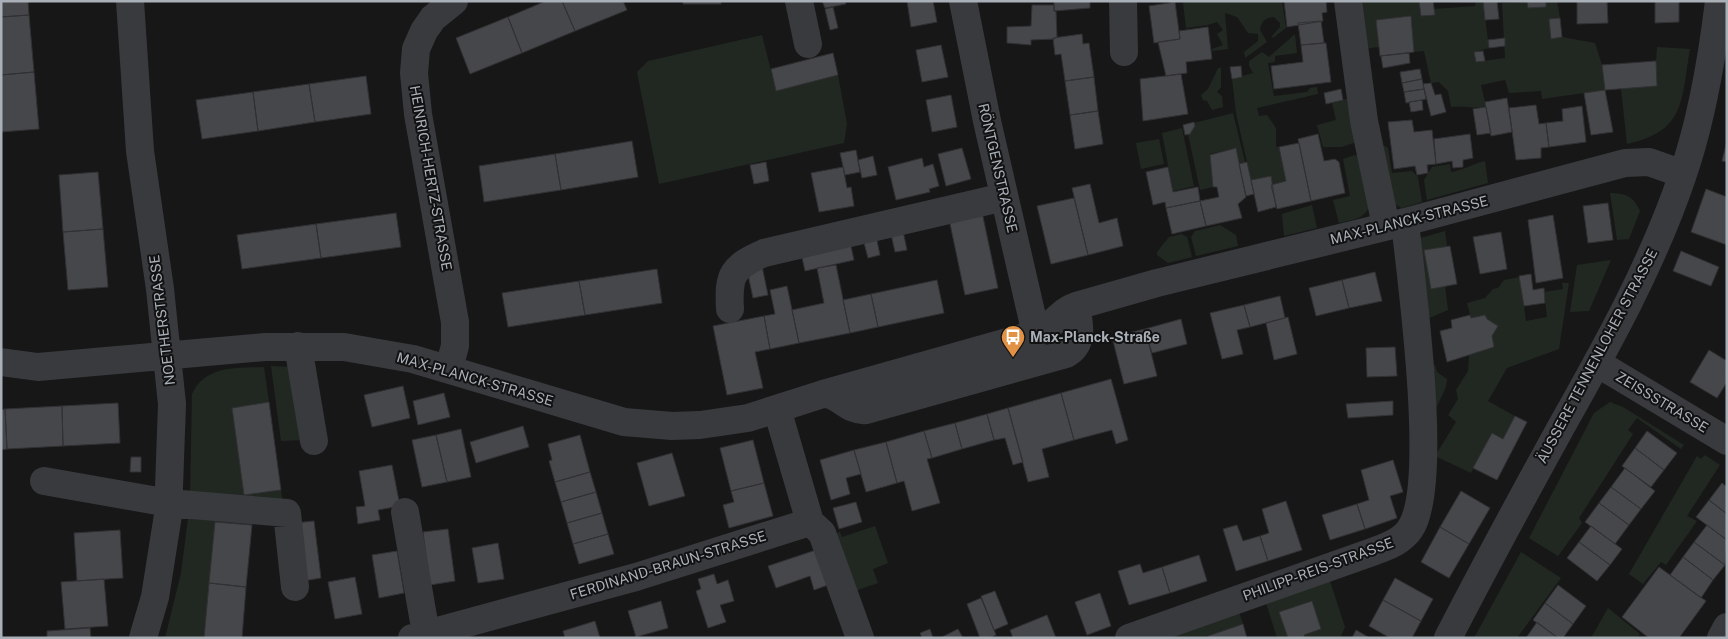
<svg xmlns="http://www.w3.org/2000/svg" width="1728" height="639" viewBox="0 0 1728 639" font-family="'Public Sans',sans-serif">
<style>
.green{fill:#212821}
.building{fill:#46474b;stroke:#313134}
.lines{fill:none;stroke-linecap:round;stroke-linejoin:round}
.minor{stroke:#383a3d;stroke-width:28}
.labels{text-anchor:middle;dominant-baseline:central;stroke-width:4;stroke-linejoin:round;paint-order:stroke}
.street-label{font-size:14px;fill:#aab0b7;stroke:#121213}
.poi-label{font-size:14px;font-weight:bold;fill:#aab0b7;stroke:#121213;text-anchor:start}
</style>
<rect width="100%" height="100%" fill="#171718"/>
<!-- green -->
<path class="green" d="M1189 1H1282L1286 28 1273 38 1272 36 1280 27V23L1274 17C1265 18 1261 21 1260 30L1267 42 1245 58 1244 52 1258 41V34L1248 33 1237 17 1225 13 1228 49 1212 51V49L1223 45 1217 34 1223 30 1217 22 1208 25 1186 28 1183 3Z
M1357 1H1419L1421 16 1435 15 1434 9 1475 6 1476 1H1483L1489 48 1474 52 1476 62 1505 58 1502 3 1528 2 1529 8 1546 7V1H1557L1560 18 1549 19 1551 39 1562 37 1595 43 1602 65 1605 90 1542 99 1541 91 1509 93 1505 80 1481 85 1486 107C1473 109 1464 105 1451 107L1448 91 1439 82 1431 83 1424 51 1414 52 1411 17 1376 20 1379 47 1363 49Z
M1295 34 1297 53 1275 56V62L1268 63 1274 96 1307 92 1310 88 1317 87 1318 94 1257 108 1259 116 1267 115 1276 128V147H1279L1286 181 1273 184 1270 176 1251 180 1236 113 1232 79 1253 73 1249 66V61L1262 52 1269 57Z
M762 35 776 91 838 75 847 124 844 143 659 184 637 72 648 61Z
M1657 47 1690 49C1681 101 1686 131 1627 144L1621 89 1656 61Z
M1218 68H1221V87L1217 92 1222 96 1223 107 1212 110 1207 101 1203 100 1201 95 1208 89Z
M1347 99 1356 142 1342 147H1323L1317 125 1336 120 1332 103Z
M1233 113 1245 162 1239 164 1235 148 1210 154 1213 187 1200 190 1188 134 1195 126 1194 123Z
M1182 128 1194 186 1173 191 1162 133Z
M1159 139 1164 164 1141 169 1136 143Z
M1385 146 1388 148 1392 173 1412 171 1418 177 1422 202 1402 208 1392 203 1379 147Z
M1355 155 1359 156 1369 207C1364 220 1350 220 1339 223L1333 200 1350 196 1343 159Z
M1485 161 1488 183 1427 200 1424 180 1432 167 1450 164 1451 172C1464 170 1472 164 1485 161Z
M1610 193C1626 193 1634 197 1640 211L1629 239 1617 240Z
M1312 205 1317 228 1284 236 1282 214Z
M1220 225 1236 235 1238 246 1196 256 1191 237 1195 231Z
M1445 231 1447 246 1424 250 1431 289 1445 286 1448 310 1427 319 1417 239Z
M1182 234 1187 237 1192 257 1168 263 1157 255V252L1169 237Z
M1611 260 1589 311 1570 312 1577 265Z
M1520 277 1526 321 1547 317 1544 292 1563 289 1562 283H1569L1559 349 1507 368 1488 401 1515 416 1503 439 1492 433 1471 473 1435 456 1456 422 1448 415 1458 399 1456 390 1468 371 1469 355 1494 347 1485 315 1471 318 1467 303 1485 298 1493 289 1498 288 1504 280Z
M1430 363 1435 365 1437 372 1447 379C1447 390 1438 402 1434 413Z
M271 366 295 367 307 440 281 441Z
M264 367 269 402 232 408 244 495 281 490 283 505 190 497 192 394C206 365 235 368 264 367Z
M1610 402 1623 407 1684 445 1681 449 1637 418 1628 430 1633 434 1579 518 1582 523 1558 556 1529 538 1594 413Z
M1705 455 1720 465 1687 516 1697 521 1666 565 1661 562 1643 584 1629 574 1697 456 1701 459Z
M189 511 253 517 252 525 215 522 204 638H165L181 573Z
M875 526 888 563 873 569 878 583 852 592 831 535 840 532 842 537Z
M1521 552 1561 578 1517 638H1474Z
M1330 581 1345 627 1340 638H1305L1304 635 1321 629 1311 601 1279 612 1288 638H1277L1266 603Z
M1608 608 1640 634 1637 638H1591Z
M1239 612 1243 624 1209 636V638H1175L1174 635Z"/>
<!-- building -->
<path class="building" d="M1 1H28L29 15 1 17Z
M546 1H562L575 31 522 53 508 17Z
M562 1H623L627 10 575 31Z
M683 1H721V4H683Z
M822 1H845L846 4 825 8Z
M907 1H933L937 22 911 27Z
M1054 1H1090V8L1054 11Z
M1284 1H1326L1327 12 1322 13 1323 21 1287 27Z
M1419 1H1433L1435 15 1421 16Z
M1483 1H1497L1499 19 1485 20Z
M1546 1V7L1528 8 1527 1Z
M1577 1H1607L1608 23 1577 24Z
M1655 1H1679V22L1655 23Z
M1175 2 1180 39 1154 43 1149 6Z
M1032 5H1054V11H1056L1057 37 1054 39 1031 40V45L1007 43V27L1031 26Z
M833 7 838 28 830 30 825 9Z
M29 15 34 72 1 75V17Z
M1411 16 1414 52 1380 56 1376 20Z
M508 17 522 53 470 74 456 38Z
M1560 18 1562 37 1551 39 1549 19Z
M1321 21 1324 43 1301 45 1298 23Z
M1208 27 1212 59 1186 62 1187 73 1166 76 1158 42 1180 39 1179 31Z
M1082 34 1083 44 1089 43 1094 77 1065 81 1061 54 1055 55 1053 38Z
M1505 38V46L1489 48 1488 40Z
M1324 43H1326L1331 82 1274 89 1271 66 1303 62 1301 45Z
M941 45 948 77 922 82 916 50Z
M1483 51 1485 61 1476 62 1474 52Z
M833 53 838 75 776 91 771 69Z
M1409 53 1410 63 1383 68 1381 56Z
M1656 61 1657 86 1605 90 1602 65Z
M1241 66 1242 77 1232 79 1230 67Z
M1420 69 1422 79 1402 83 1400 72Z
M34 72 39 129 1 132V75Z
M1181 74 1188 114 1143 121 1140 79Z
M366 76 371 114 315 122 309 84Z
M1094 77 1098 111 1070 115 1065 81Z
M1422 79 1424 89 1404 92 1402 83Z
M1431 83 1435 95 1441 94 1446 112 1431 116 1423 84Z
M309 84 315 122 258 131 253 92Z
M1341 89 1343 100 1326 104 1324 93Z
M1424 89 1426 99 1406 103 1404 92Z
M1605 90 1613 132 1591 135 1584 93Z
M253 92 258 131 202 139 196 100Z
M951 95 957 127 932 132 926 100Z
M1507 98 1512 132 1491 136 1485 102Z
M1422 100 1423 110 1411 112 1409 102Z
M1536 105 1539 124 1546 123 1549 147 1541 148V158L1516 160 1509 108Z
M1582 106 1586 142 1549 147 1546 123 1563 121 1562 109Z
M1486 107 1491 133 1477 135 1473 109Z
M1098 111 1103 144 1075 149 1070 115Z
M1412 120 1414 132 1432 130 1436 164 1427 165 1428 173 1417 175 1415 166 1394 169 1388 122Z
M1194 122 1195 126 1190 134 1185 135 1183 125Z
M1318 134 1324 161 1335 159 1339 162 1345 193 1311 201 1298 139Z
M1470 134 1473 158 1463 160V167L1453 168 1452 161 1436 164 1434 139Z
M632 141 638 177 561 190 555 154Z
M1727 141V162L1722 161Z
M1299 143 1311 201 1277 209 1271 185 1286 181 1279 147Z
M962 148 971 179 946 186 938 154Z
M1236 148 1246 197 1238 204 1242 218 1206 226 1200 201 1219 197 1217 187H1213L1210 155Z
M856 150 860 172 845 175 840 153Z
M555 154 561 190 484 202 479 166Z
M873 156 877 175 862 178 858 160Z
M922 158 924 167 933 164 939 186 929 189 930 192 896 200 888 167Z
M766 162 769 181 754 184 750 165Z
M1247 162 1254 194 1246 196 1239 164Z
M843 167 847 188 851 187 854 206 819 212 811 173Z
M1168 167 1173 192 1198 187 1200 201 1166 208 1165 202 1153 205 1146 172Z
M98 172 103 229 63 232 59 175Z
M1271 176 1276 207 1258 212 1251 180Z
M1090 184 1099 223 1117 218 1123 246 1088 255 1072 188Z
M1706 189 1727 197V245L1691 232Z
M1074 198 1088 255 1051 264 1037 206Z
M1200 201 1206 226 1172 234 1166 208Z
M1608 203 1613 240 1588 243 1583 206Z
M982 212 998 288 965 295 949 219Z
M396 213 401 247 321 258 316 224Z
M1553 215 1563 278 1536 283 1528 220Z
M316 224 321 258 242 269 237 235Z
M103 229 108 287 68 290 63 232Z
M903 231 907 250 895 252 891 234Z
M1501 232 1507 269 1480 274 1473 237Z
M876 236 880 255 868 258 863 239Z
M850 242 854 260 805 271 801 253Z
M1450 246 1457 284 1431 289 1424 250Z
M1681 251 1719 267 1711 286 1673 271Z
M761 261 768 295 753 298 746 265Z
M836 265 850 333 799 343 792 310 824 303 817 268Z
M657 269 662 303 585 315 579 281Z
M1375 272 1382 301 1349 308 1342 280Z
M1531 274 1533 290 1544 288 1545 303 1524 306 1519 276Z
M937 280 944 313 878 327 871 294Z
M1342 280 1349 308 1316 316 1309 288Z
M579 281 585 315 508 327 502 293Z
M787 286 799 343 770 349 764 316 775 314 770 290Z
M871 294 878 327 850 333 843 300Z
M1280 296 1285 318 1250 327 1244 305Z
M1244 305 1250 327 1237 330 1243 354 1222 359 1210 313Z
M1470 315 1471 318 1485 315 1487 319 1498 326 1492 336 1494 347 1447 362 1440 331 1452 328 1451 320Z
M764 316 770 349 755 352 763 388 727 395 713 326Z
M1288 317 1297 354 1274 360 1266 323Z
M1181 319 1187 344 1152 353 1145 329Z
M1145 329 1157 376 1124 384 1112 337Z
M1395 347 1397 376 1367 377 1366 348Z
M1709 350 1727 361V382L1717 398 1690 382Z
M1111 379 1128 440 1116 444 1112 430 1074 440 1061 393Z
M403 386 410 418 372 427 364 395Z
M444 393 450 417 418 425 413 401Z
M1061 393 1074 440 1042 449 1049 477 1028 482 1008 408Z
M1393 401V415L1348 418 1346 404Z
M269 402 281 490 244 495 232 408Z
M118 403 120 443 63 446 62 406Z
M62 406 63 446 7 449 5 409Z
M1008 408 1023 462 1013 465 1005 438 994 440 987 414Z
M5 409 7 449 1 450V410Z
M987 414 994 440 962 449 955 423Z
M1515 416 1527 422 1497 480 1473 468 1492 433 1503 439Z
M955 423 962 449 932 458 924 431Z
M523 426 529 447 476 463 470 442Z
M461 429 471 477 447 482 436 435Z
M924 431 932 458 927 459 940 503 912 511 904 481 897 483 886 442Z
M1647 431 1677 453 1664 470 1635 448Z
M436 435 447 482 422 487 412 440Z
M580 435 590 472 555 482 549 461 552 460 548 444Z
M753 440 764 483 731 491 720 448Z
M886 442 897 483 866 492 854 450Z
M1635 448 1664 470 1651 487 1622 466Z
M854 450 861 474 846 478 850 494 831 500 820 460Z
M672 453 685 496 649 506 637 463Z
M131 457H141V472H130Z
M1393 460 1403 492 1390 496 1397 518 1365 529 1357 504 1369 500 1361 470Z
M392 465 400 506 378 510 380 520 358 524 356 507 365 506 359 471Z
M1625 468 1655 491 1641 509 1611 487Z
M590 472 596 492 561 502 555 482Z
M764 483 773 516 729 528 723 505 734 502 731 491Z
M1722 483 1727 487V514L1709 500Z
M1611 487 1641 509 1629 525 1599 503Z
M1461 491 1490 508 1469 544 1440 527Z
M596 492 602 513 567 523 561 502Z
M1709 500 1727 514V540L1696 517Z
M1286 501 1302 550 1268 561 1260 536 1269 533 1262 509Z
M856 502 862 522 839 529 833 508Z
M1599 503 1629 525 1615 544 1585 522Z
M1357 504 1365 529 1330 540 1322 515Z
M602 513 608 534 573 544 567 523Z
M314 521 321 578 303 581 295 523Z
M215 522 252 525 246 587 209 583Z
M1237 525 1243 541 1260 536 1268 561 1236 571 1223 529Z
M1707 525 1727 540 1725 565 1694 542Z
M1591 526 1622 549 1610 565 1579 542Z
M1440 527 1469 544 1449 578 1421 562Z
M448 529 455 581 430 585 423 532Z
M120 530 123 578 77 581 74 533Z
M608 534 614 554 579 564 573 544Z
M1579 542 1610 565 1597 581 1567 558Z
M1694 542 1725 565 1713 580 1683 557Z
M498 543 504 579 478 583 472 548Z
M816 550 828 585 814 590 810 576 776 588 768 566Z
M397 551 404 593 379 598 372 555Z
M1199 555 1207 581 1170 593 1162 567Z
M1683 557 1713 580 1701 598 1670 575Z
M1140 564 1143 573 1162 567 1170 593 1129 605 1118 571Z
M1659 567 1706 601 1679 638H1649L1622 617Z
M714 574 717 584 728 580 734 601 720 605 726 622 708 628 696 591 701 589 698 579Z
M355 577 362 614 335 619 328 582Z
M1395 578 1433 599 1421 621 1383 600Z
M104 579 108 626 65 629 61 582Z
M209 583 246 587 242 638H204Z
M1558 585 1586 606 1573 624 1545 603Z
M995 591 1008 624 994 630 981 596Z
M1100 593 1111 626 1087 635 1075 602Z
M981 598 996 635 989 638H980L967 604Z
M1383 600 1421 621 1412 638H1390L1369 626Z
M661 601 668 628 636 637 628 611Z
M1312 601 1321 629 1304 635 1305 638H1288L1279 612Z
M1545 603 1573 624 1563 638H1558L1533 620Z
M1047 615 1056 638H1013L1010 630Z
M595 621 600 638H565L563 631Z
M1537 622 1558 638H1526Z
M1243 624 1247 638H1209L1208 636Z
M90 628 91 638H47V631Z
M930 629 933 638H922L920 633Z
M958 629 963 638H940Z
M1356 630 1370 638H1352Z"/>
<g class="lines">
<!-- minor -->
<path class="minor" d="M130 1 140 151 160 289 172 404 168 515 155 597 143 638
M799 1 808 44
M963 1 987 121 1036 334
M1123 1 1124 52
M1348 1 1364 121 1386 226
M730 309C728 275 732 267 764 253L1004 197
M298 346 314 441
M1 362 38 367 265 347H344L413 359 624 422 672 426 700 425 748 418 823 394 1036 334C1053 327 1060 311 1076 306L1157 283 1405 222 1625 163 1649 162 1683 174
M1597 363 1727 441
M449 368 455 346V322L418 114 414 73 416 49 424 31 433 18 454 1
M823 394C839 393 848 412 866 410L1066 354C1085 344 1079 323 1076 306
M777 409 810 522
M44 481 169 503 287 513 295 587
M405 512 426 634
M810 522 822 533 860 638
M412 638 636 577 810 522
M1129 638 1375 551C1388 546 1402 541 1410 529 1440 486 1411 280 1405 222
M1448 638C1484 568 1522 498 1560 429 1606 347 1653 264 1683 174 1702 119 1712 59 1719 1
M1721 638 1727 627"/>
</g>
<!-- icons -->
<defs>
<g id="bus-pin" transform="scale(1.25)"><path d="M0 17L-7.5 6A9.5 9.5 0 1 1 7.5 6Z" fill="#e29245" stroke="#121213"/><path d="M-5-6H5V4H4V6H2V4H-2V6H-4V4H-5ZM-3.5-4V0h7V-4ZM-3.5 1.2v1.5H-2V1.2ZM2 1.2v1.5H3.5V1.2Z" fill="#fff"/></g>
</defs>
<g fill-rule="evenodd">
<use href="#bus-pin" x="1013" y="337"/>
</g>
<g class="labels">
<!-- street labels -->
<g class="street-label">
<text transform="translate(998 168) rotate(77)">RÖNTGENSTRASSE</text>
<text transform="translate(431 178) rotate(80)">HEINRICH-HERTZ-STRASSE</text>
<text transform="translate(1409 220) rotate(-14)">MAX-PLANCK-STRASSE</text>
<text transform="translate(162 320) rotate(-97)">NOETHERSTRASSE</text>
<text transform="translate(1597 356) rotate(-62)">ÄUSSERE TENNENLOHER STRASSE</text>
<text transform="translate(475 379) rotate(16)">MAX-PLANCK-STRASSE</text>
<text transform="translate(1662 402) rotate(31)">ZEISSSTRASSE</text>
<text transform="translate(668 565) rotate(-17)">FERDINAND-BRAUN-STRASSE</text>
<text transform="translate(1318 569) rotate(-20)">PHILIPP-REIS-STRASSE</text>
</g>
<!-- poi labels -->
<g class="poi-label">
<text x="1030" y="337">Max-Planck-Straße</text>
</g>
</g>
<!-- border -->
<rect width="1728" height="639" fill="none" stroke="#aab0b7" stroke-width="5"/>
</svg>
